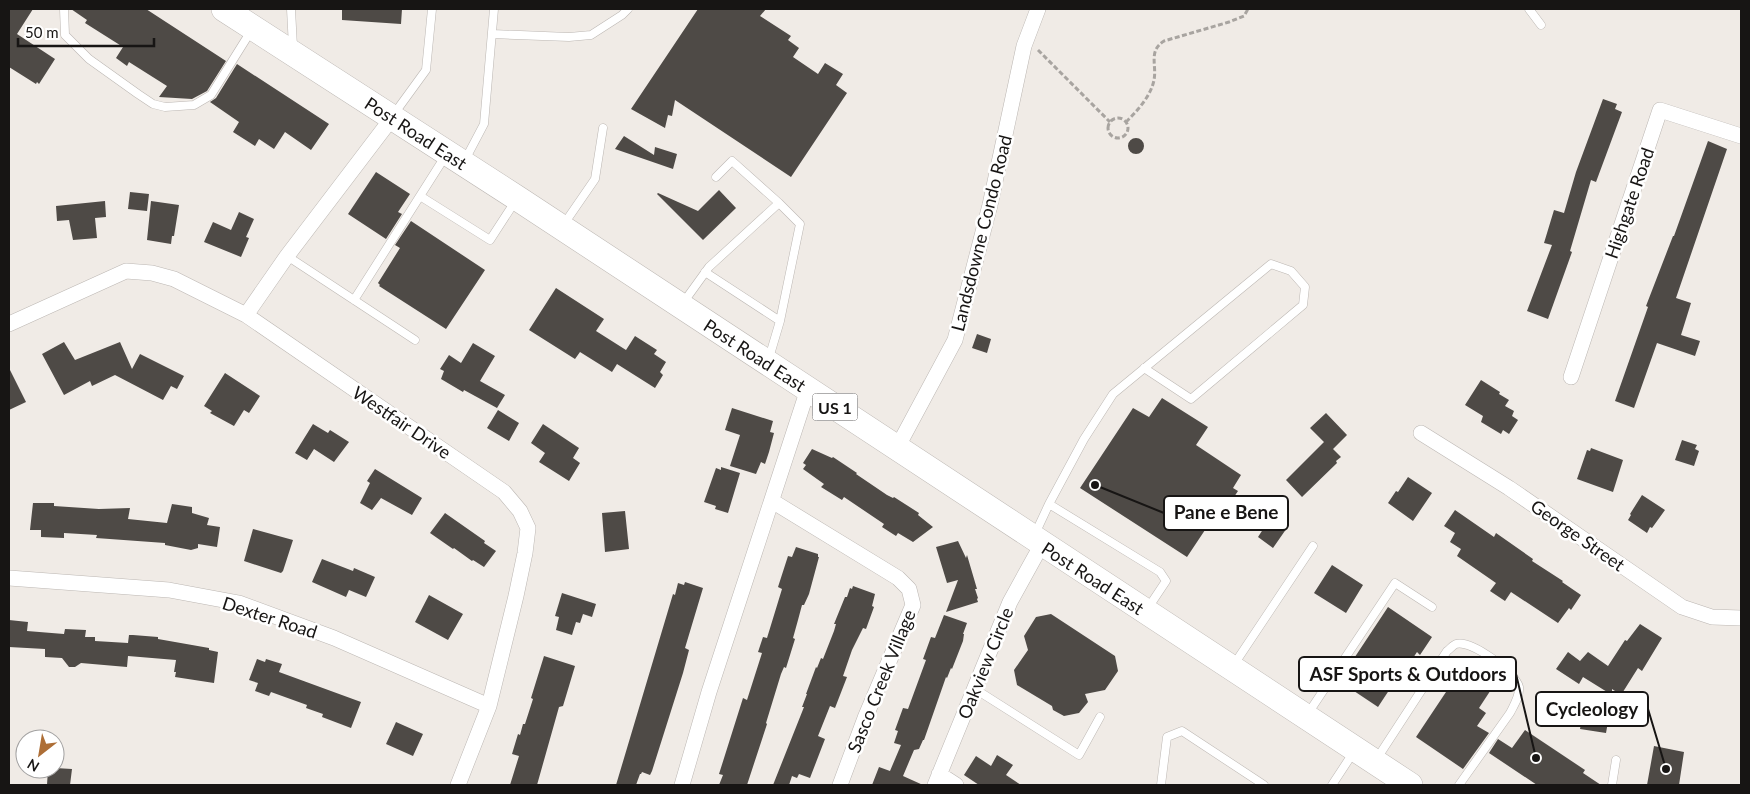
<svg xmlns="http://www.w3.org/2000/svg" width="1750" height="794" viewBox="0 0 1750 794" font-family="Lato,sans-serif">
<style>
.building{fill:#4e4a46}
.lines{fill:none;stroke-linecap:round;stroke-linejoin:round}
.service-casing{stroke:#bcb7b3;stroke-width:9}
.minor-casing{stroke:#bcb7b3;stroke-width:16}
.primary-casing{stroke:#bcb7b3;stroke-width:26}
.path{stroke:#a8a4a0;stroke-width:3;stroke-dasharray:5 2.5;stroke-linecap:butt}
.service{stroke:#fff;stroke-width:8}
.minor{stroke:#fff;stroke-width:15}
.primary{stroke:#fff;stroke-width:25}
.labels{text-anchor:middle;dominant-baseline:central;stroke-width:5;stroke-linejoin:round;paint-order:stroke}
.shield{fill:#fff;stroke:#5d5b5a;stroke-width:1}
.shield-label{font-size:16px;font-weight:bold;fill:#171514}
.street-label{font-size:18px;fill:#171514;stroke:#fff}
.leader{fill:none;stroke:#171514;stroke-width:2}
.callout-dot{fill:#171514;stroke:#fff;stroke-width:2}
.callout{fill:#fff;stroke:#171514;stroke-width:2}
.callout-label{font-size:19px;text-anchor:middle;font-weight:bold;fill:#171514}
</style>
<rect width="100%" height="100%" fill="#f0ebe6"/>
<!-- building -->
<path class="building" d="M9 9H33L17 34 55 59 39 84 37 82 36 84 9 67Z
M71 9H146L226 61 207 91 192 99 159 97 167 86 129 62 127 66 116 58 123 47 85 23 87 20Z
M342 9H402L401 24 342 20Z
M698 9H766L760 16 791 36 788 40 799 48 793 57 818 74 825 63 843 74 836 85 847 93 791 177 675 100 672 116 668 115 665 128 631 109Z
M237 64 329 124 311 150 285 132 274 149 259 139 255 146 233 132 239 122 210 102 216 98Z
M1603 99 1617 104 1615 109 1622 112 1596 182 1591 180 1570 251 1572 252 1548 319 1527 311 1552 245 1544 243 1554 210 1564 213 1576 172Z
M624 136 654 155 655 147 677 154 673 169 615 149Z
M1128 146a8 8 0 1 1 16 0a8 8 0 1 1-16 0Z
M1708 141 1727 149 1676 298 1691 303 1681 335 1700 341 1695 356 1657 343 1634 408 1615 401 1648 307 1646 306 1673 236H1674Z
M376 172 410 194 398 212 402 214 386 239 348 214Z
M719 190 736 208 703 240 657 194 658 193 698 211Z
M130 192 149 194 147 211 128 209Z
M105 201 106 217 95 218 97 238 73 240 69 220 57 221 56 206Z
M151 201 179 205 174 236H172L171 244 147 240Z
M239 212 254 219 246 237 249 238 241 257 204 242 213 222 231 230Z
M411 221 485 270 446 329 379 286 380 285 378 283 400 248 395 245Z
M556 288 604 319 596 331 626 350 635 336 657 350 654 354 666 362 660 372 663 375 655 388 617 364 612 372 580 352 575 359 529 330Z
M977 334 991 339 987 353 972 348Z
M64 342 75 360 120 342 132 369 140 354 184 376 177 389 171 386 163 400 115 375 92 386 90 381 64 395 42 354Z
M473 343 495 356 480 381 505 395 497 408 464 390 463 392 441 379 444 371 440 369 449 355 461 363Z
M9 368 26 402 9 410Z
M225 373 260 396 249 413 244 410 234 426 210 413 212 411 204 406Z
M1481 380 1500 392 1499 394 1509 400 1505 406 1514 411 1512 416 1518 420 1509 434 1503 430 1501 434 1481 422 1483 416 1465 405Z
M1162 398 1208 427 1196 445 1241 475 1233 488 1238 491 1222 515 1217 512 1187 557 1080 488 1133 408 1149 417Z
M732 408 773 421 770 432 774 433 769 452 765 464 761 462 756 474 730 466 740 435 725 430Z
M498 410 519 423 509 441 487 428Z
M1326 413 1347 435 1333 449 1341 457 1336 461 1337 463 1302 497 1286 480 1324 442 1310 428Z
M313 424 328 433 330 430 349 442 334 462 314 449 307 460 295 453Z
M543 424 579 448 573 458 580 463 569 481 539 462 545 453 531 443Z
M1682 440 1697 445 1695 449 1699 451 1694 466 1675 460Z
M1591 448 1623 460 1613 492 1577 479 1587 450 1590 451Z
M812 449 832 458 833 457 857 473 856 474 887 495 893 498 894 497 919 513 918 515 933 527 913 542 898 533 896 536 882 527 884 524 844 497 842 500 821 487 824 484 803 469 806 465 803 463Z
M721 467 740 473 728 513 715 509 716 506 704 502 716 468 721 470Z
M375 469 422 498 412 515 381 498 372 510 360 503 370 483 367 481Z
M1408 477 1432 493 1413 521 1388 503 1396 491 1398 492Z
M1642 495 1665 510 1652 528 1650 527 1647 533 1628 520 1631 515 1630 514Z
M33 503H54V506L99 509 130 508 128 519 167 523 172 504 192 507V513L209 518 207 525 220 527 217 547 198 544V548L191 550 165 545V543L96 538 97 535 64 533V538L41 537V530H30Z
M1455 510 1494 537 1496 533 1533 559 1532 561 1563 581 1562 582 1581 595 1571 610 1569 608 1558 623 1511 592 1505 601 1490 591 1496 583 1457 556 1461 549 1450 542 1455 533 1444 526Z
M625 511 629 549 605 552 602 513Z
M445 513 485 541 484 543 496 551 484 567 473 560 472 561 454 548 453 549 430 533Z
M1273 514 1289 525 1273 548 1258 537Z
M253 529 293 540 283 571 281 573 244 561Z
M958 541 966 558 967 555 977 589H975L978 598 977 599 978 602 946 612 958 580 947 583 936 547Z
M796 547 818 554V557H819L809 594 804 605H802L798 620 793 638 795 639 786 668 784 667 781 674 766 723 767 724 747 785H719L723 775 719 774 743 698 747 700 762 653 758 652 763 637 767 638 782 589 778 587 788 556 792 557Z
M322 559 353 571 354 568 375 577 366 597 349 590 346 597 312 582Z
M1332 565 1363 585 1346 613 1314 593Z
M685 582 703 588 685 648 689 650 683 673 652 771 650 775 642 772 641 774H640L636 785H616L673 594 675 595 678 583 684 585Z
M853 586 875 594 872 606 874 607 866 629 863 628 852 650 843 676 847 677 835 708 830 706 818 736 825 739 810 778 799 774 797 778 792 776 789 785H773L804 707H802L807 694H806L816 667 817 668 821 658 823 659 834 631 836 624H834L845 597H847L850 588 852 589Z
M562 593 596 604 592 617 583 614 580 623 576 622 572 635 556 630 559 617 555 616Z
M429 595 463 614 448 640 415 622Z
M1388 607 1432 637 1420 655 1417 652 1409 664 1407 663 1378 707 1339 681Z
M1051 614 1115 656 1118 671 1105 690 1085 694 1088 702 1079 713 1064 716 1053 710 1052 706 1017 685 1014 670 1028 650 1024 636 1036 617Z
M944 615 967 623 963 634H964L963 641 952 669 951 668 947 678 946 677 924 740H923L919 749 914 750 903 776 923 785H872L879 767 890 771 901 745 894 743 898 731 895 730 903 708 908 709 926 660 923 659 931 637 935 638Z
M9 620 28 622 27 631 64 634 65 629 86 630 85 637H95V641L128 643 129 635H133L158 637V639L209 648V650L218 652 214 683 175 677 176 672H174L176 660 128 656 127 667 81 663 75 667H69L62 658 45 657V649L9 647Z
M1640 624 1662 638 1642 671 1638 668 1621 695 1612 689V695L1583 677 1579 684 1556 669 1568 652 1580 661 1588 652 1608 666 1625 640 1627 641Z
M544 656 575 666 563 706 559 707 537 785H510L519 756 512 754 518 734 520 735 523 724H525L533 699 531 698Z
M1470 656 1500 676 1479 708 1486 713 1477 726 1489 733 1463 769 1416 737Z
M257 659 265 662 266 659 282 664 279 672 361 702 351 728 322 717 323 714 306 708 307 705 271 692 269 696 255 691 258 683 249 680Z
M1583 712 1609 716 1606 733 1580 729Z
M396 722 423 734 413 756 386 744Z
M1525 730 1585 770 1583 773 1601 785H1537L1489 753 1498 739 1512 748Z
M1654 746 1684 752 1679 785H1647Z
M997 755 1013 765 1006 775 1021 785H979L964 775 976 756 991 766Z
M55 768 72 769 70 785H47L48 769H55Z"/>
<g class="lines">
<!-- service casing -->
<g class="service-casing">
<path id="service" d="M64 9 65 35 89 59 138 94 153 104 165 107 194 105 211 95 251 31
M291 9 293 47
M1529 9 1541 25
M492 34 569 37 591 35 622 15 628 9
M394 114 426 70 432 9
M465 160 484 124 494 9
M716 177 732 161 779 203
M420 196 490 240 516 200
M564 224 595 179 603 128
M287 256 415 340
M354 300 446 155
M683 303 709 267 779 203 800 224 780 321 705 272
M769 358 780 321
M1049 504 1084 439 1113 394 1271 264 1291 271 1305 287 1303 305 1191 399 1144 368
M1035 534 1049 504 1160 572 1166 581 1148 608
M1233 666 1313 546
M975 689 1079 755 1100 717
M1307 715 1395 583 1432 607
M1376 760 1447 651C1450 649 1453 645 1456 644 1471 639 1516 673 1519 687 1520 696 1514 705 1510 713L1459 785
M1161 785 1167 737 1182 731 1264 785
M1332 785 1353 753
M1612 785 1616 760"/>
</g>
<!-- minor casing -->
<g class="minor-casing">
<path id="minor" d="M246 315 287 256 392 118
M9 324 126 271 152 273 174 279 246 315 504 492 520 511 528 528 525 553 516 596 489 706 458 785
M1571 377 1660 110 1741 136
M1421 433 1509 488 1682 607 1712 617 1741 618
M897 448 955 340 990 205 1024 46 1038 9
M772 501 898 578 909 589 913 605 865 718 840 785
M9 578 169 590 239 603 334 638 489 706
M939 774 956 785
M682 785 709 692 808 389
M935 785 1010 602 1042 544"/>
</g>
<!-- primary casing -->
<g class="primary-casing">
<path id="primary" d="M224 9 517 198 1410 785"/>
</g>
<!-- path -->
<path class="path" d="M1038 50 1110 122
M1108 128a10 10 0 1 1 20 0a10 10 0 1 1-20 0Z
M1126 122C1137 111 1151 96 1154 80 1157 65 1148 51 1164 41L1229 22 1244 16 1248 9"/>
<!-- service -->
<use href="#service" class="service"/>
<!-- minor -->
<use href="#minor" class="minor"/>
<!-- primary -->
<use href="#primary" class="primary"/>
</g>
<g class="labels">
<!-- shield labels -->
<rect class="shield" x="812.5" y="393.5" width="45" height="27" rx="4"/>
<g class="shield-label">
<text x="835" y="407">US 1</text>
</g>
<!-- street labels -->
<g class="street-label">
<text transform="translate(416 133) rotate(33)">Post Road East</text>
<text transform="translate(1629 203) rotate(-71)">Highgate Road</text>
<text transform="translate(981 233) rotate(-76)">Landsdowne Condo Road</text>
<text transform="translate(755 355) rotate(33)">Post Road East</text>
<text transform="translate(402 422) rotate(34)">Westfair Drive</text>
<text transform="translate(1578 535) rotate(35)">George Street</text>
<text transform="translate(1093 578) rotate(33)">Post Road East</text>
<text transform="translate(270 617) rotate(18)">Dexter Road</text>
<text transform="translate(985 663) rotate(-68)">Oakview Circle</text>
<text transform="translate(881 681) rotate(-68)">Sasco Creek Village</text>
</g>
</g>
<!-- callouts -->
<path class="leader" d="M1095 485L1164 513M1536 758L1516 674M1666 769L1648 709"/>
<g class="callout-dot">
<circle cx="1095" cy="485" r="5"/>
<circle cx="1536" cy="758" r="5"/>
<circle cx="1666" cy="769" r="5"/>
</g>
<g class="callout">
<rect x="1164" y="496" width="124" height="34" rx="5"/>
<rect x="1299" y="657" width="217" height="34" rx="5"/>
<rect x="1536" y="692" width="112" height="34" rx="5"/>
</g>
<g class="callout-label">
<text x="1226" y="519">Pane e Bene</text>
<text x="1408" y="681">ASF Sports &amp; Outdoors</text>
<text x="1592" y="716">Cycleology</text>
</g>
<!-- border -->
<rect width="1750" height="794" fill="none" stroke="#171514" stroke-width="20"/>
<!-- north arrow -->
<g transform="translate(40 754) rotate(211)"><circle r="24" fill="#ffffff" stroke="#a2a1a1"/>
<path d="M0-4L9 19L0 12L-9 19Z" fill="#ad6e36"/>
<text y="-8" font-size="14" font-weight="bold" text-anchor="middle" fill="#171514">N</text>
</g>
<!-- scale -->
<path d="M18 38v8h136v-8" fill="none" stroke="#171514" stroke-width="2.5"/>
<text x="25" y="38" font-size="15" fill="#171514" stroke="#ffffff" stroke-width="4" paint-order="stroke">50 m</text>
</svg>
